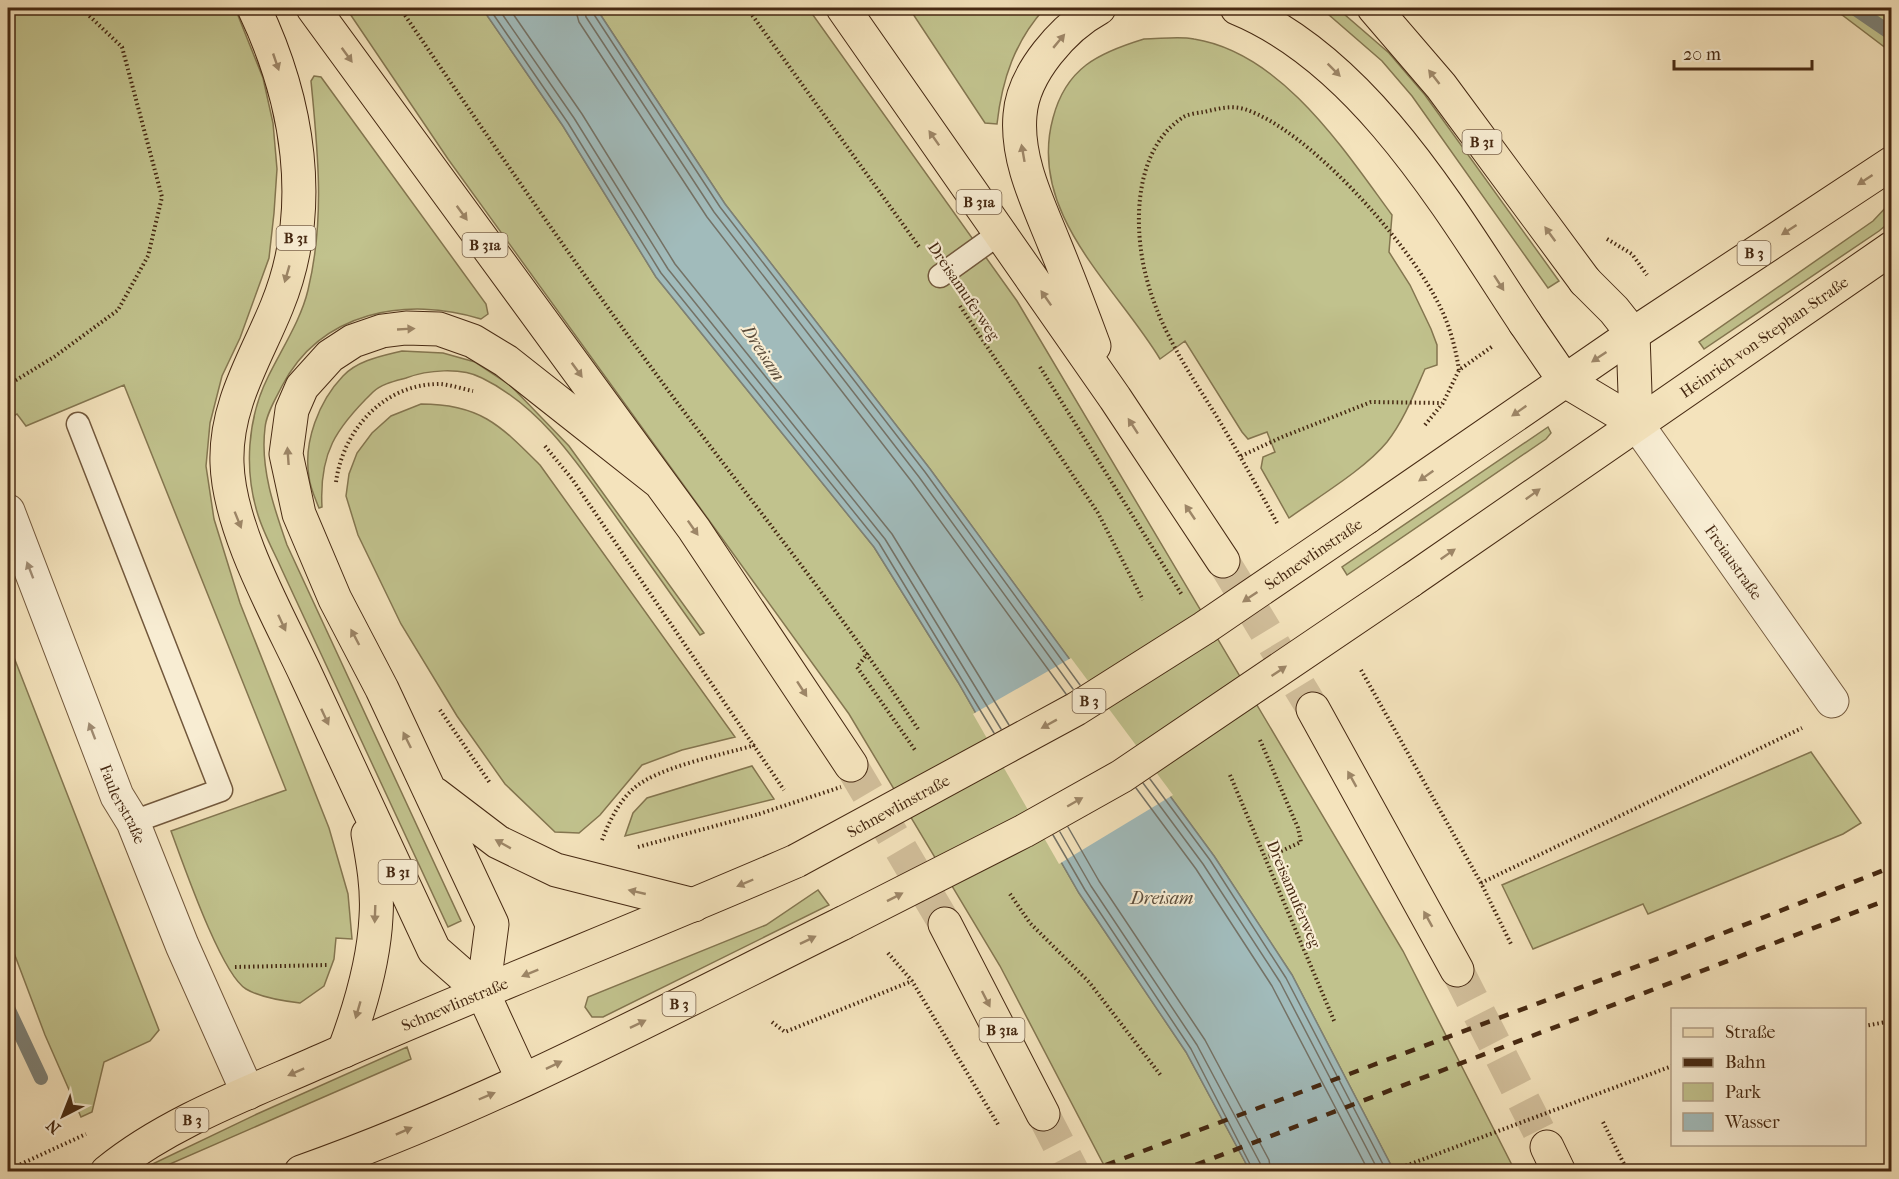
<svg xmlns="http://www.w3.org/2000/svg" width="1899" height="1179" viewBox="0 0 1899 1179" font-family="'IM FELL French Canon',serif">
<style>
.green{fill:#c1c28d;stroke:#847650;stroke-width:1.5}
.water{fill:#a1bbbb;stroke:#7d8177;stroke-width:1.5}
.pier{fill:#f4e3bc}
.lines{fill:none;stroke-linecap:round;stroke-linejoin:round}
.shore{stroke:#747266;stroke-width:1.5}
.stream{stroke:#7d8177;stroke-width:14}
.trunk-tunnel{stroke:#d1be9a;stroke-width:33;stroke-dasharray:33 16;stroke-linecap:butt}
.service-casing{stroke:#72583c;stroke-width:25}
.minor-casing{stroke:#72583c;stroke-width:35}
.primary-casing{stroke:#462912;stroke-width:35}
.trunk-casing{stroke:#462912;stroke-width:35}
.path{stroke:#462912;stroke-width:4;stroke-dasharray:1.5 3;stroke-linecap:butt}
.service{stroke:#f8edd3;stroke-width:22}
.minor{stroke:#f8edd3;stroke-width:33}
.primary{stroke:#f4e3bc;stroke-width:33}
.trunk{stroke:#f4e3bc;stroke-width:33}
.rail{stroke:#462912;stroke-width:4.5;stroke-dasharray:10 10;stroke-linecap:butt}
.primary-bridge-casing{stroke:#462912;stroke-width:35;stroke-linecap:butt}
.path-bridge{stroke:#462912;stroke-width:4;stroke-dasharray:1.5 3;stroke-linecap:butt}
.primary-bridge{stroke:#f4e3bc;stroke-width:33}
.oneway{fill:#9d8667}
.oneway2{fill:#9f8b72}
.labels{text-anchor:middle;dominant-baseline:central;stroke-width:4.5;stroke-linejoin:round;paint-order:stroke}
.shield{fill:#f8edd3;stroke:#7b644c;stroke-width:1.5}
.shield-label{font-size:15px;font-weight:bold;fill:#462912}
.street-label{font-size:16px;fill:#462912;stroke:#f8edd3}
.water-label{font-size:18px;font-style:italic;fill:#5d4e3c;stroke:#f8edd3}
</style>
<rect width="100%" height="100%" fill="#f4e3bc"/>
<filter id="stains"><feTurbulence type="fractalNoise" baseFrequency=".00333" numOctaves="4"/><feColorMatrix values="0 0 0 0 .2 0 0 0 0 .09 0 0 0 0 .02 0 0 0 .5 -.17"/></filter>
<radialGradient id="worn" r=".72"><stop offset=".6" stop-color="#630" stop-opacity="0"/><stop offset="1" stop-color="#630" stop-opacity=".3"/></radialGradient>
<!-- green -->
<path class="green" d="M8 8H235L263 78 273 123 277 169 274 213 269 258 240 338 222 376 210 423 206 466 214 519 240 603 329 828 348 894 352 939 336 938 334 959 324 986 300 1003C283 1001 261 998 246 989 221 974 183 863 171 831L286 790 124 385 26 426 17 414 8 420Z
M346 8H482L563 126 656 277 874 547 958 682 1079 893 1186 1052 1250 1171H1107L1000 966 849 714 448 159Z
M596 8H808L1017 301 1403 951 1515 1171H1394L1292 975 1214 856 930 469 725 204Z
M909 8H1045C1015 41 1002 79 997 124L985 123Z
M1321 8H1337L1389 53 1425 95 1559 281 1548 288 1412 96 1382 61Z
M1833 8H1879L1891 17V52Z
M1144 39C1160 39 1179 36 1194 39 1282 53 1344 150 1392 215L1389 252 1410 285 1431 329 1437 345V365L1425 369C1414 394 1404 420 1387 442 1365 469 1318 497 1289 518L1261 468 1263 457 1275 452 1267 432 1248 439 1242 432 1185 341 1160 359C1115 285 1027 213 1053 118 1066 68 1098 53 1144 39Z
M314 76 321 77 486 304 488 314 481 319C407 296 321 311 282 386 276 398 266 414 265 428 260 468 274 508 287 545L461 921 448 927 282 570C274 552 264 534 258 515 244 471 247 419 268 377 281 350 301 320 308 290 325 220 318 152 311 81Z
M1891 202V221L1879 231 1704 349 1699 342 1873 221Z
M402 351 443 353 475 362 510 385 569 446 704 633 700 635C673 597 646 559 619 521 581 468 542 407 482 378 461 367 427 370 406 378 395 381 381 384 373 392 336 428 319 453 322 507L319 508C315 498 310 487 309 477 303 442 319 401 343 376 358 360 382 356 402 351Z
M421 404C480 404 500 425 540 465L735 737 682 750 642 765 600 815 579 833 555 832 505 784 457 716 401 624 358 535 346 496 349 474 357 453 372 433 391 416Z
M1548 427 1551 433 1546 439 1347 575 1342 567Z
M8 642 159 1030 150 1041 104 1062 92 1112 81 1117 45 1035 8 937Z
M1811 752 1861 823 1843 834 1648 914 1643 904 1533 949 1502 885Z
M752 766 774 799 625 836 633 813 647 798Z
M818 890 829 905 603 1017H592L585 1007 588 997 766 925Z
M407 1047 411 1059 154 1171H138L257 1114Z"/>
<!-- water -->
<path class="water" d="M482 8H596L725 204 930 469 1214 856 1292 975 1394 1171H1250L1186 1052 1079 893 958 682 874 547 656 277 563 126Z"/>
<!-- pier -->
<path class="pier" d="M1071 658 1173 795 1059 864 973 714Z"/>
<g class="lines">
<!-- shore -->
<path class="shore" d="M489 8 568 123 661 273 879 543 994 733
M498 8 574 118 668 269 885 539 1001 729
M509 8 582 114 675 264 892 534 1009 725
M575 8 579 22 707 217 912 482 1066 694
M584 8 586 17 714 212 919 477 1073 689
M592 8 593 13 720 207 925 472 1080 685
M1150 779 1210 860 1286 978 1387 1172
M1143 783 1203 864 1280 982 1379 1172
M1136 788 1196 869 1272 986 1369 1172
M1068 827 1099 881 1205 1040 1269 1160 1271 1172
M1060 832 1091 886 1197 1045 1260 1163 1262 1172
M1053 835 1085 890 1191 1049 1254 1172"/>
<!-- stream -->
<path class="stream" d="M1854 8 1892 34
M8 1008 41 1078"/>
<!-- trunk-tunnel -->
<path class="trunk-tunnel" d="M1223 561 1313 709
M851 765 945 924
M1457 970 1547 1147
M1043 1114 1073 1172"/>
<!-- service casing -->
<g class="service-casing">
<path id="service" d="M940 276 1000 233
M78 424 221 790 133 822"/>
</g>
<!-- minor casing -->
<g class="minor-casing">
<g id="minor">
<path id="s1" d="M1636 423 1832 701"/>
<path id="s2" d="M8 511 117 796 133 822 182 945 248 1093"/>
</g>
</g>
<!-- primary casing -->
<g class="primary-casing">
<g id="primary">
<path d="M1585 281 1614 310 1633 334 1636 423"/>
<path d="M1525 323 1564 380 1636 423"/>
<path d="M1367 517 1633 334 1892 163"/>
<path id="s3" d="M1410 581 1892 248"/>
<path d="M483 993 523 1080"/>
<path id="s4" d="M107 1172C168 1122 251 1092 323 1060 480 991 639 929 796 861"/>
<path d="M301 1172C488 1106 665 1011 843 923"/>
</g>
</g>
<!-- trunk casing -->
<g class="trunk-casing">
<path id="trunk" d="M254 8C298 100 317 208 277 306 256 358 225 405 227 463 229 530 278 615 306 675 349 767 391 859 434 950L483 993
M313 8 694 529 851 765
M843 8 1115 398 1223 561
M1237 8C1365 61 1451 211 1525 323
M1374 8 1441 86 1585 281
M1094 346C1081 311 1068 277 1054 243 1038 203 1016 159 1020 115 1023 73 1064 27 1099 8
M1313 709 1457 970
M435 794 498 842 556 870 694 905
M945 924 1043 1114
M483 993 492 924 382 689 335 599 299 514 286 454 292 410 302 387 330 356 353 341 382 331 406 328 439 329 473 341 506 361 658 481
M344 1051C359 1011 374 959 376 917 378 889 373 861 368 834
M1547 1147 1559 1172"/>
</g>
<!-- path -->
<path class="path" d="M400 8C490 140 580 272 676 401 757 509 843 615 918 729
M747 8 920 248
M1607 239 1632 254 1647 275
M960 306 1098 513 1143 600
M1040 367 1182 595
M8 385 54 357 118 310 148 256 162 197 122 47 81 8
M1425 425 1443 403 1459 370 1493 346
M545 446 572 479 784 790
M1241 456 1282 437 1371 402 1442 403
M336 482C343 430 384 383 441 384 451 385 463 389 473 391
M1277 523C1258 488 1238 452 1217 417 1189 372 1159 329 1146 276 1133 226 1134 150 1182 118 1187 114 1197 113 1204 112 1217 109 1230 105 1244 109 1308 129 1404 239 1435 297 1448 320 1455 344 1459 370
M868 653 857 667 915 750
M1361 670 1481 883 1511 944
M440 710 490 783
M1260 740 1298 828 1301 842 1266 858
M1230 775 1335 1023
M602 840C609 822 618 803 633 789 657 767 722 755 755 745
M638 847 759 814
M1481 883 1802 728
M1010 894 1030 923 1089 982 1162 1077
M888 953 912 981 999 1126
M235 967 327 965
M772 1022 785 1032 912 981
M1864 1026 1892 1021
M1603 1122 1628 1172
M8 1170 86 1134"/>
<!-- service -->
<use href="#service" class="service"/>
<!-- minor -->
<use href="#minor" class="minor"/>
<!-- primary -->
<use href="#primary" class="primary"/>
<!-- trunk -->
<use href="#trunk" class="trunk"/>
<!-- rail -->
<path class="rail" d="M1087 1172 1665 956 1892 867
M1177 1172 1892 898"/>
<!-- primary-bridge casing -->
<g class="primary-bridge-casing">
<g id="primary-bridge">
<path id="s5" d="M796 861 1076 709 1204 628 1367 517"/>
<path d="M843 923 1024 831 1122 776 1410 581"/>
</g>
</g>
<!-- path-bridge -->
<path class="path-bridge" d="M759 814 841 787
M1389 1172 1672 1066"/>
<!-- primary-bridge -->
<use href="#primary-bridge" class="primary-bridge"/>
</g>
<!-- one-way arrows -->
<defs><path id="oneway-solid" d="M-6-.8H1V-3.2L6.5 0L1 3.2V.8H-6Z" transform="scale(1.5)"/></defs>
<g class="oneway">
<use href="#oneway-solid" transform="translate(1059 41) rotate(-50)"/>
<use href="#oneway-solid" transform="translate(347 55) rotate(54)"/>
<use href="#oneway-solid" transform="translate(276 62) rotate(71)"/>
<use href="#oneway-solid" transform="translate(1334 70) rotate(45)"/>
<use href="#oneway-solid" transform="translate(1434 77) rotate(-128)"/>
<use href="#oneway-solid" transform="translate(934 138) rotate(-125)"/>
<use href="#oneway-solid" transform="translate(1023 153) rotate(-100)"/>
<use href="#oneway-solid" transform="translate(1865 180) rotate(147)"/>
<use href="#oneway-solid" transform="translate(462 213) rotate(54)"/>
<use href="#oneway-solid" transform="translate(1789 230) rotate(147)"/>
<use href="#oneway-solid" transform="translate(1550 234) rotate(-126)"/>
<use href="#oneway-solid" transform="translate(287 274) rotate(106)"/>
<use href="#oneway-solid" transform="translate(1499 283) rotate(57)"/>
<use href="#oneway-solid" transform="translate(1046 298) rotate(-125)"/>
<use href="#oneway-solid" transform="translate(406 329) rotate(-3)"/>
<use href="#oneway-solid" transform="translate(1599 357) rotate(146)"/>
<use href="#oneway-solid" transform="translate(577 370) rotate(54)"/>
<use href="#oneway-solid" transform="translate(1519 411) rotate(145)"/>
<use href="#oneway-solid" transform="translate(1133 426) rotate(-123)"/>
<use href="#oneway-solid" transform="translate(288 456) rotate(-94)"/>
<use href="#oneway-solid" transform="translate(1426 476) rotate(145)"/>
<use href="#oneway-solid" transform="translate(1533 494) rotate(-36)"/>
<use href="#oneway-solid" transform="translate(1190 512) rotate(-124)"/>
<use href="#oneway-solid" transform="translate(238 520) rotate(68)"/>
<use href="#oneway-solid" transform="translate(693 528) rotate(55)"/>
<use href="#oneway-solid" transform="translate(1448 554) rotate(-35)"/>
<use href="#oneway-solid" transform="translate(1250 597) rotate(146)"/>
<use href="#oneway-solid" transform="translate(282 623) rotate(65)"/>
<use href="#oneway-solid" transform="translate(355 637) rotate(-118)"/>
<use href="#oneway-solid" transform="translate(1279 671) rotate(-34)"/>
<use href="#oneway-solid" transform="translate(802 689) rotate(57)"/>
<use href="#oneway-solid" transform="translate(325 717) rotate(65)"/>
<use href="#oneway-solid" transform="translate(1049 724) rotate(151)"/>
<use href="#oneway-solid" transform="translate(407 740) rotate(-116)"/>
<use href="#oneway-solid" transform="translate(1352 779) rotate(-119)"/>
<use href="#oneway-solid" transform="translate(1075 802) rotate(-30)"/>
<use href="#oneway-solid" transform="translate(503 844) rotate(-151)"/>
<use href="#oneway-solid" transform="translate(745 883) rotate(157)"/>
<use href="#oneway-solid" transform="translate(637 892) rotate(-167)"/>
<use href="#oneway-solid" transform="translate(895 897) rotate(-27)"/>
<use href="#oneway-solid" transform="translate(375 914) rotate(92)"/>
<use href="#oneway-solid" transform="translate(1428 919) rotate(-119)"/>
<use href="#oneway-solid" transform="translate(808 940) rotate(-26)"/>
<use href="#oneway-solid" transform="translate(530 973) rotate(158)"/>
<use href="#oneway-solid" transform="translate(986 999) rotate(63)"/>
<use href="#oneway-solid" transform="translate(358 1010) rotate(106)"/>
<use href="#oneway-solid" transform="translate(638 1024) rotate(-26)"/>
<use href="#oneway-solid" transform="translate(554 1065) rotate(-26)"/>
<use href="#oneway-solid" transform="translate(296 1072) rotate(156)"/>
<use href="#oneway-solid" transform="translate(487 1096) rotate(-23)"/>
<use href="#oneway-solid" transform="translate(404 1131) rotate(-24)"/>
</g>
<g class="oneway2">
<use href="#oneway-solid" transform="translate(30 570) rotate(-111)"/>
<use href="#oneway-solid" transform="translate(92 731) rotate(-111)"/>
</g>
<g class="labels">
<!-- shield labels -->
<g class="shield">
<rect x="1462.5" y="130" width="39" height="24" rx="4.5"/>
<rect x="956.5" y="190" width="45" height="24" rx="4.5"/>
<rect x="276.5" y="226" width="39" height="24" rx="4.5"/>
<rect x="462.5" y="233" width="45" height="24" rx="4.5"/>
<rect x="1737.5" y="241" width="33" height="24" rx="4.5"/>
<rect x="1072.5" y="689" width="33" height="24" rx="4.5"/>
<rect x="378.5" y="860" width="39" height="24" rx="4.5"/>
<rect x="662.5" y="992" width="33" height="24" rx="4.5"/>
<rect x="979.5" y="1018" width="45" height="24" rx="4.5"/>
<rect x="175.5" y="1108" width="33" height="24" rx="4.5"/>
</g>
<g class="shield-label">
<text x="1482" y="142">B 31</text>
<text x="979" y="202">B 31a</text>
<text x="296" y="238">B 31</text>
<text x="485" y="245">B 31a</text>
<text x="1754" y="253">B 3</text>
<text x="1089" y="701">B 3</text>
<text x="398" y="872">B 31</text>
<text x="679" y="1004">B 3</text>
<text x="1002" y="1030">B 31a</text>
<text x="192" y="1120">B 3</text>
</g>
<!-- street labels -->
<g class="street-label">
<text transform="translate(964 291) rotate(56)">Dreisamuferweg</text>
<text stroke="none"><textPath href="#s3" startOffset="430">Heinrich-von-Stephan-Straße</textPath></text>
<text stroke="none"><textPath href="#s5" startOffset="602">Schnewlinstraße</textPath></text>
<text stroke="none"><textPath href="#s1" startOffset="170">Freiaustraße</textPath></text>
<text stroke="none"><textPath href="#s2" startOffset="315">Faulerstraße</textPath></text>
<text stroke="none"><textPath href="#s5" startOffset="116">Schnewlinstraße</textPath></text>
<text transform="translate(1294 894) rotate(67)">Dreisamuferweg</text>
<text stroke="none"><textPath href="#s4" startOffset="387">Schnewlinstraße</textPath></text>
</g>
<!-- water labels -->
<g class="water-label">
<text transform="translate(763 353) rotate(57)">Dreisam</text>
<text x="1162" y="898">Dreisam</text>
</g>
</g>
<!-- margin -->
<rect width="1899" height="1179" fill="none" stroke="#f4e3bc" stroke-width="30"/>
<rect x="9" y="9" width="1881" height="1161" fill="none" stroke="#462912" stroke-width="3"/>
<rect x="15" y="15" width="1869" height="1149" fill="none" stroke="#462912" stroke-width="1.5"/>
<!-- legend -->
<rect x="1671" y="1008" width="195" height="138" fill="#f8edd3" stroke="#b19f86" stroke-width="1.5"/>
<rect x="1683" y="1028" width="30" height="9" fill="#f4e3bc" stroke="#b19f86" stroke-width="1.5"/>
<text x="1725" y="1038" font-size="18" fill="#462912">Straße</text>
<rect x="1683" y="1058" width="30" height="9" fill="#462912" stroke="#b19f86" stroke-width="1.5"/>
<text x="1725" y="1068" font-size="18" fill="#462912">Bahn</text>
<rect x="1683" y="1083" width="30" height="18" fill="#c1c28d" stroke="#b19f86" stroke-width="1.5"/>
<text x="1725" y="1098" font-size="18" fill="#462912">Park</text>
<rect x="1683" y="1113" width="30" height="18" fill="#a1bbbb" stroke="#b19f86" stroke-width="1.5"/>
<text x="1725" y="1128" font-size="18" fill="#462912">Wasser</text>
<!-- north arrow -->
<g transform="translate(63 1116) rotate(222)" stroke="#f8edd3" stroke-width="4.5" paint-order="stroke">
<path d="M0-4.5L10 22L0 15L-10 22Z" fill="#462912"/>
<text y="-9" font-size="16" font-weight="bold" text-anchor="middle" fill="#462912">N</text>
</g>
<!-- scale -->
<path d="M1674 60v9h138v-9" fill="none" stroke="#462912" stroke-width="3"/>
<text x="1683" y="60" font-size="18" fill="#462912" stroke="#f8edd3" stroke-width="4.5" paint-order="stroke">20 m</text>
<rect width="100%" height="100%" filter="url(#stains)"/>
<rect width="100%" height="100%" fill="url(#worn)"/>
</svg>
